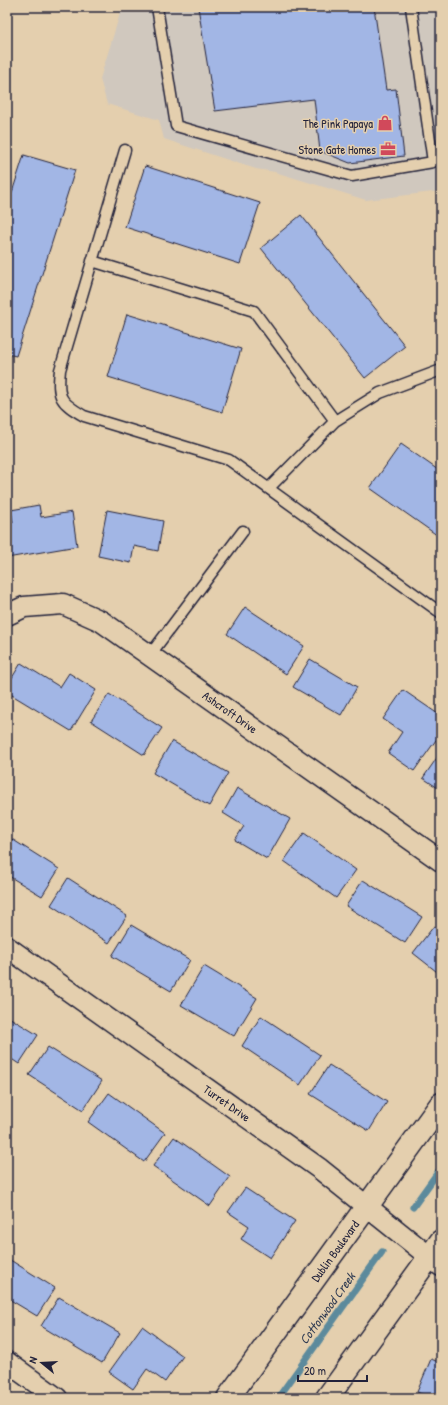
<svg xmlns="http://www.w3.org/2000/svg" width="448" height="1405" viewBox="0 0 448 1405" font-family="'Patrick Hand',sans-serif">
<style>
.built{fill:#d0c8be}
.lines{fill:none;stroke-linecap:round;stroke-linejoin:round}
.stream{stroke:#5b8a9c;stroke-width:7}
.building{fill:#a2b6e5;stroke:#22223b}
.service-casing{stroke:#22223b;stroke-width:13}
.minor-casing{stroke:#22223b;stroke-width:23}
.secondary-casing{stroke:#22223b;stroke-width:25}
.service{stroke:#e4cfae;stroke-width:10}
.minor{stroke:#e4cfae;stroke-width:20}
.secondary{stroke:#e4cfae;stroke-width:22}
.labels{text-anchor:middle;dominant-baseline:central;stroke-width:3;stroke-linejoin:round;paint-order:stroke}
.poi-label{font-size:12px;fill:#22223b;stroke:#e4cfae;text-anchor:end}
.street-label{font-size:12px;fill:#22223b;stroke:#e4cfae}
.water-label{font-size:13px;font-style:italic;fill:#303c53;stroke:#e4cfae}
</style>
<rect width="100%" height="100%" fill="#e4cfae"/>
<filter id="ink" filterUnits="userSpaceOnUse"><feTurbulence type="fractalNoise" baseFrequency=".025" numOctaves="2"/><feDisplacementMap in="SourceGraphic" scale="8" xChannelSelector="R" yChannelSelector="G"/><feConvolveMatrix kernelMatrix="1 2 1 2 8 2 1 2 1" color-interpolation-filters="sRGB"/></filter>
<g filter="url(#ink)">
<!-- built -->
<path class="built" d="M122 7H441V191L366 200 275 172 256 169 164 139 159 120 107 104 100 79Z"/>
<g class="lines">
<!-- stream -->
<path class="stream" d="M413 1207 441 1168
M278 1398 382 1252"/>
</g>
<!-- building -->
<path class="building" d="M198 7H374L386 90 396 89 404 156 350 163 320 151 314 99 215 111Z
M24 155 75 170 16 356 7 354V208Z
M145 166 260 203 240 264 125 227Z
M301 215 405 346 365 378 261 248Z
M127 314 241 349 222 412 108 377Z
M401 444 441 472V538L370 488Z
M39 505 41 517 72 512 77 546 7 558V522H13L11 510Z
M107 510 163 521 158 551 134 546 131 563 98 556Z
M245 607 304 646 286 674 227 634Z
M310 659 357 687 341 715 293 687Z
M21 663 60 687 69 673 96 690 71 731 7 692V686Z
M403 690 441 716V733L414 771 388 753 402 732 383 719Z
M109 694 162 728 144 755 91 721Z
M172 741 228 773 209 806 153 773Z
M441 752V790L423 778Z
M237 788 290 819 267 859 235 840 244 826 223 813Z
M304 833 356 870 336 898 284 861Z
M7 836 59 869 42 896 7 875Z
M68 878 127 916 109 943 51 905Z
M363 880 422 917 405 943 346 906Z
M131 925 190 960 171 991 112 956Z
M434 926 441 931V975L413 953Z
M204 966 257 998 234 1036 181 1005Z
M7 1016 38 1035 19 1064 7 1056Z
M261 1016 320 1055 300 1085 242 1046Z
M48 1047 102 1081 83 1110 29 1075Z
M329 1065 387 1102 369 1131 310 1094Z
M109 1093 165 1133 144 1162 88 1122Z
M174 1137 230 1177 210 1206 153 1166Z
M245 1188 295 1221 270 1258 241 1239 249 1226 228 1212Z
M7 1258 55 1288 37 1316 7 1298Z
M59 1297 120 1333 102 1363 41 1326Z
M142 1326 183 1356 165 1382 147 1369 133 1389 109 1372Z
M431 1359 441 1363V1398H431L417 1392Z"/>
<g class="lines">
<!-- service casing -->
<g class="service-casing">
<path id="service" d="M157 7 176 126 352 176 433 162 411 7
M125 150 60 370C57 398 60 402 84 416L229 460 441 613
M92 261 254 311 335 421
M269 488 335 421 380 393 441 370
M150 655 243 531"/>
</g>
<!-- minor casing -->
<g class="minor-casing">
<path id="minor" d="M7 615 24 607 63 604 101 621 441 861
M7 947 320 1169 441 1266
M7 1362 57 1398"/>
</g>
<!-- secondary casing -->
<g class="secondary-casing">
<path id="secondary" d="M228 1398 441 1104
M327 1398 441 1241"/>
</g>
<!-- service -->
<use href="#service" class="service"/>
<!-- minor -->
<use href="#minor" class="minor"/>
<!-- secondary -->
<use href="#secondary" class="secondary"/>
</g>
</g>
<!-- icons -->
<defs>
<g id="shop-bare" transform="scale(1.2)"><path d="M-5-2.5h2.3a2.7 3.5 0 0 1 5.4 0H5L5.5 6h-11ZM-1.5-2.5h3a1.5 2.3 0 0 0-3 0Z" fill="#d1495b" stroke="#e4cfae" stroke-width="2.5" paint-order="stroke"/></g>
<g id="office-bare" transform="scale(1.2)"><path d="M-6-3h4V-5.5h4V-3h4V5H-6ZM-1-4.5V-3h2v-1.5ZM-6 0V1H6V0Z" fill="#d1495b" stroke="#e4cfae" stroke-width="2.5" paint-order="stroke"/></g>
</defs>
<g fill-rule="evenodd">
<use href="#shop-bare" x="385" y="123"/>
<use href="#office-bare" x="388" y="149"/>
</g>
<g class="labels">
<!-- poi labels -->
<g class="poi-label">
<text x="373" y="123">The Pink Papaya</text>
<text x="376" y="149">Stone Gate Homes</text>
</g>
<!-- street labels -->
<g class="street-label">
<text transform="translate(230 712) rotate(35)">Ashcroft Drive</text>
<text transform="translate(227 1103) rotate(35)">Turret Drive</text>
<text transform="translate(335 1251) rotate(-54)">Dublin Boulevard</text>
</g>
<!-- water labels -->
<g class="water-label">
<text transform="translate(327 1308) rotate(-54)">Cottonwood Creek</text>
</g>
</g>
<!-- margin -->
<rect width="448" height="1405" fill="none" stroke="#e4cfae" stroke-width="24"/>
<rect x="12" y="12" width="424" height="1381" fill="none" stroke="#22223b" stroke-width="1.5" filter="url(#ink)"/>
<!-- north arrow -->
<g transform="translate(42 1363) rotate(288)" stroke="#e4cfae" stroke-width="3" paint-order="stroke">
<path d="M0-3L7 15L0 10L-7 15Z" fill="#22223b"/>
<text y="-6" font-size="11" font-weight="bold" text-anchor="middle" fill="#22223b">N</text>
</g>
<!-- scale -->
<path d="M298 1375v6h69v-6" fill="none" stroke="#22223b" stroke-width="2"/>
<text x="304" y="1375" font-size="12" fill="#22223b" stroke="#e4cfae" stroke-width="3" paint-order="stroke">20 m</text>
</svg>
